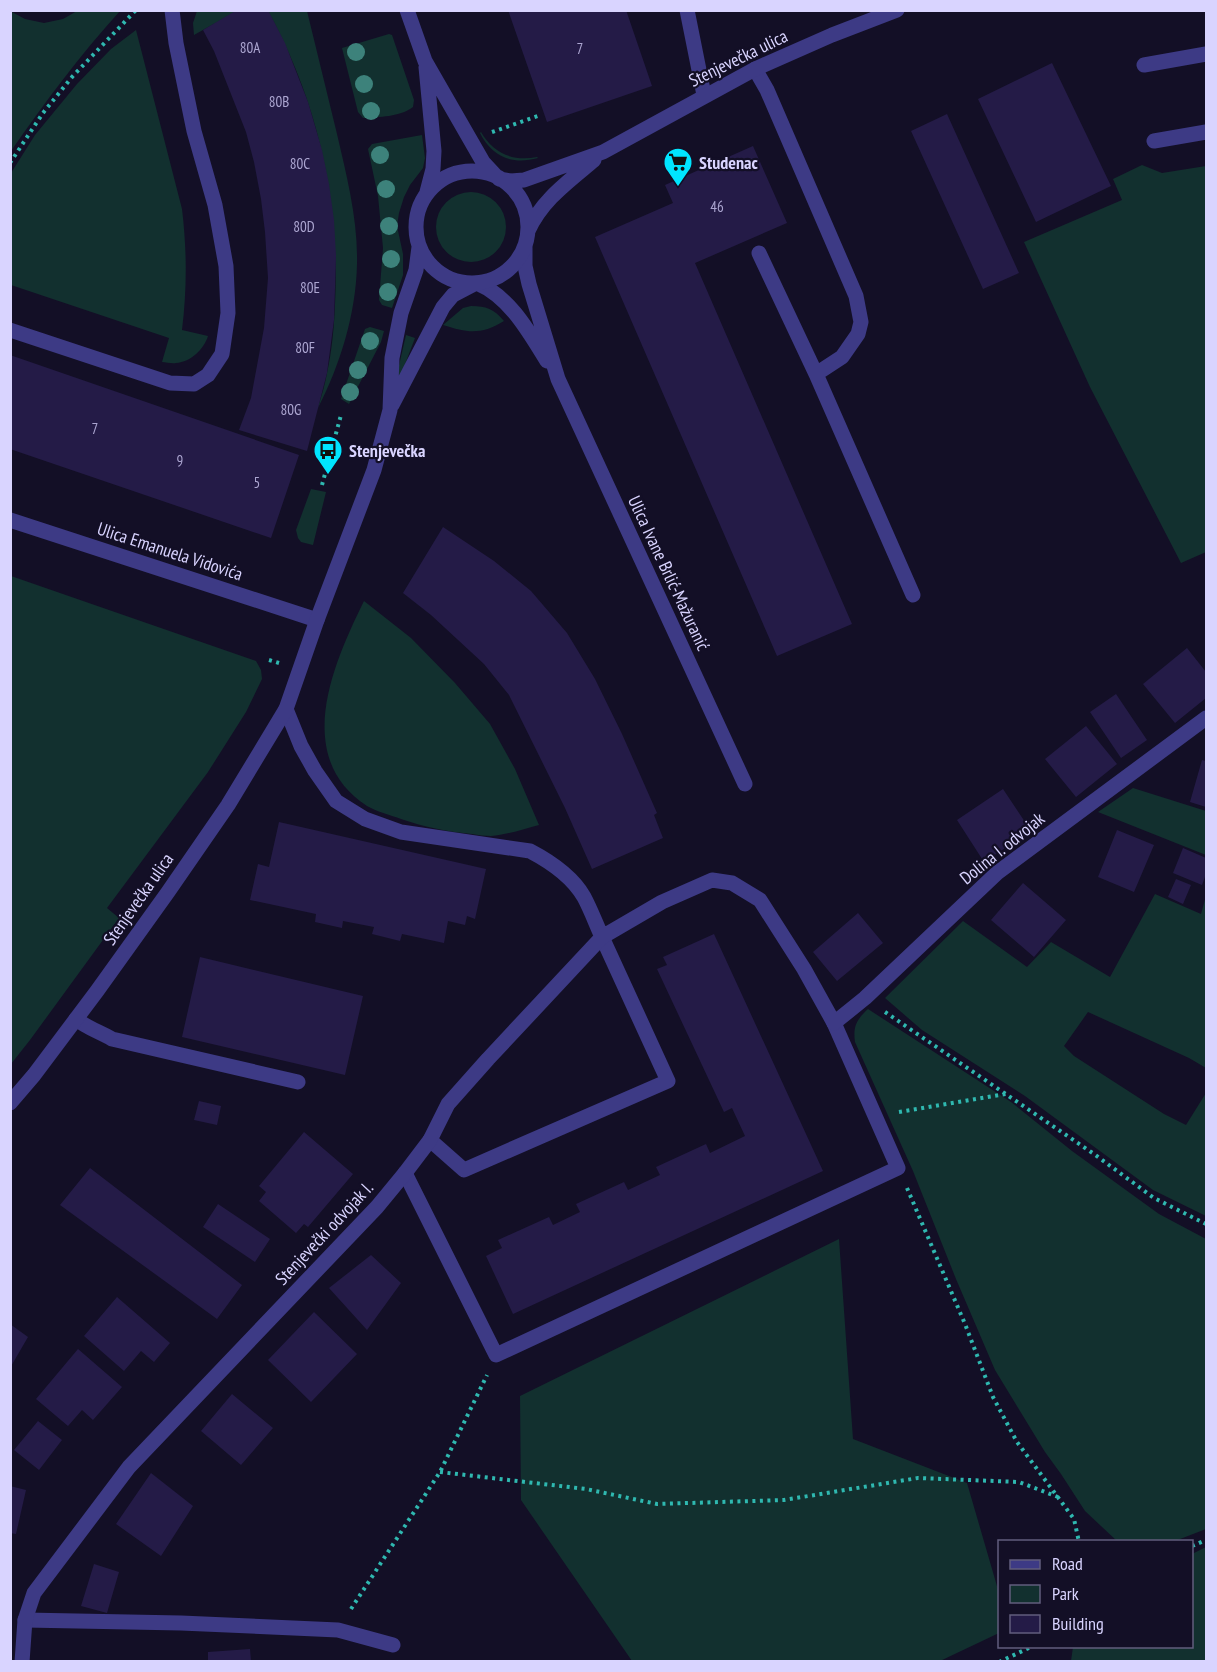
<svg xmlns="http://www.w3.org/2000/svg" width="1217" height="1672" viewBox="0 0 1217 1672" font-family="'PT Sans Narrow',sans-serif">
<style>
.green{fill:#12302f}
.building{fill:#241b47}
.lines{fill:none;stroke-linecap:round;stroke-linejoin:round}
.path{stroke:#2fb8b0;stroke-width:4;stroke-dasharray:3 4.5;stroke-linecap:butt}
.service{stroke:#3d3a85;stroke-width:15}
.minor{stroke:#3d3a85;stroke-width:15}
.tertiary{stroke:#3d3a85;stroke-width:15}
.tree{fill:#3d827b}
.labels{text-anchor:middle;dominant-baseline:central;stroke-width:4.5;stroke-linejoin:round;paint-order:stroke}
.number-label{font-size:15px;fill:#aca6d1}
.street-label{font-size:18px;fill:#d9d4ff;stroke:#130f26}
.poi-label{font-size:18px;font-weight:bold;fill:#d9d4ff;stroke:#130f26;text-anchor:start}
</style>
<rect width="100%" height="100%" fill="#130f26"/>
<!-- green -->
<path class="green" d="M10 11 25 19 44 23 63 19 77 11H120C80 55 45 102 11 151Z
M197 11H237L194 35 193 23Z
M268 11H307C317 52 327 93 337 134 347 177 358 220 357 264 356 314 340 365 318 408 321 397 325 385 327 373 332 351 334 327 335 305 340 201 318 102 268 11Z
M136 30 182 209C187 250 187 289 182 330L208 336C204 349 191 362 176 363 172 364 166 362 162 362L169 338 11 285V173L35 135 77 84 111 49Z
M389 34 392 35 414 100 413 107C400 117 379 117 363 118L358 112 342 48Z
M481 132C493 153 513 162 537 157L538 158C512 165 492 157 480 133Z
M422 135 425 158 423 168 410 185 404 197 399 213 397 226 403 254V275L392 308 382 305 379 300 383 248 378 196 368 149 372 144Z
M1142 165 1162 173 1206 166V552L1181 563 1090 387 1024 242 1122 200 1113 179Z
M436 227a35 35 0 1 1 70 0a35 35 0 1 1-70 0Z
M471 306C486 306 494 309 504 321 481 335 468 333 443 325L463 308Z
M370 327 384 331 381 342 349 404 341 399 365 329Z
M406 335 415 338 396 388 394 387Z
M311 489 326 492 313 545 301 542 298 538 296 530Z
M11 576 256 661 261 670 262 679 246 712 208 772 107 908 119 918 30 1040 11 1064Z
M364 601 411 638 455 683 490 724 515 769 539 825C524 829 506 835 491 836 485 836 478 835 472 834 449 832 424 827 401 819 391 815 377 812 367 806 292 757 333 664 364 601Z
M1133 788 1206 811V855L1098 812Z
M1155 894 1201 914 1206 896V1068L1189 1058 1088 1012 1064 1046 1074 1056 1164 1114 1186 1125 1206 1093V1216L1153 1190 1025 1096 922 1030 885 998 963 921 1027 967 1051 942 1110 977Z
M868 1009 1011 1102 1072 1151 1159 1214 1206 1239V1529L1175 1541H1117L1085 1511 1061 1474 1045 1452 995 1370 956 1279 913 1171 855 1042C853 1027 856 1020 868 1009Z
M839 1239 853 1439 967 1483 999 1593V1633L940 1661H632L521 1500 520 1396Z
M1206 1547V1661H1071L1073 1647 1192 1646V1554Z"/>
<!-- building -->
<path class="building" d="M237 10H268L285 43 308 102 322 150 329 184 334 220 336 256 334 320 327 373 307 451 239 430 251 398 264 328 268 278 265 232 261 199 254 162 246 132 214 51 203 30Z
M508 10H626L652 86 547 122Z
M1052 63 1111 186 1036 222 978 99Z
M947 114 1019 273 983 289 911 131Z
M753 146 787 223 695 263 852 624 777 656 595 237 673 203 665 185Z
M10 355 299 455 271 538 10 449Z
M443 527 494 561 531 591 567 633 595 679 622 734 657 813 654 815 663 838 592 869 565 808 509 695 484 664 431 615 403 593Z
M1187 648 1206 672V698L1175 723 1143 684Z
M1116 694 1147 740 1121 758 1090 712Z
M1086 726 1117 764 1076 797 1045 759Z
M1202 760 1206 761V807L1190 802Z
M1003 789 1031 831 984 862 957 820Z
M279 822 486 869 475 919 467 916 465 925 448 921 444 943 402 934 400 941 372 934 374 927 343 921 342 928 315 922 316 914 250 900 258 864 269 867Z
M1117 830 1154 845 1134 892 1098 877Z
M1183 848 1206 858V874L1202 885 1173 873Z
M1176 879 1191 885 1183 904 1168 897Z
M1023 883 1066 920 1034 957 991 920Z
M858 913 883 943 837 981 813 952Z
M714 934 823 1171 513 1314 486 1256 502 1248 498 1240 549 1217 553 1225 580 1212 576 1204 624 1182 628 1190 660 1175 656 1167 706 1144 710 1153 745 1136 732 1108 724 1112 657 969 667 965 663 957Z
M200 957 363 996 345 1075 182 1037Z
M199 1101 221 1106 217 1125 194 1120Z
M304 1132 353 1174 308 1227 304 1224 296 1233 259 1201 266 1192 259 1186Z
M90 1168 242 1285 217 1319 60 1205Z
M218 1204 270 1239 255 1262 203 1227Z
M371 1255 401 1283 367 1330 329 1288Z
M117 1297 170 1343 154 1362 141 1351 124 1371 84 1336Z
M314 1312 357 1354 311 1402 268 1360Z
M10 1324 28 1337 10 1368Z
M78 1349 122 1387 93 1420 82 1410 68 1426 36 1399Z
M232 1394 273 1428 241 1465 201 1431Z
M38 1421 62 1440 39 1470 14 1450Z
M151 1473 193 1506 161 1556 116 1524Z
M10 1486 26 1490 16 1534 10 1533Z
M94 1564 119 1572 107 1613 81 1606Z
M250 1649 251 1662H208V1652Z"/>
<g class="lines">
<!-- path -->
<path class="path" d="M492 132 538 116
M10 163 43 113 72 77 136 10
M322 485 341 415
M269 660 279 663
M885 1012 1094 1154 1154 1198 1206 1224
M899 1112 1006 1094
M907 1188 965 1324 993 1397 1017 1442 1074 1519 1079 1542
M440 1472 586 1489 657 1504 784 1500 918 1478 1019 1482 1058 1497
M1192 1546 1206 1540
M351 1609 440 1472 487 1375
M999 1662 1033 1646"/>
<!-- service -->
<path class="service" d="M1144 65 1206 54
M755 69 767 90 856 296 861 322 858 334 842 357 816 374
M1154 141 1206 132
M759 253 816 374 913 595
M10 330 170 383 194 384 208 375 222 354 228 313 226 266 215 205 194 131 176 43 172 10
M76 1019C87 1028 100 1032 112 1039L298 1082
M430 1140 464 1170 668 1081 602 937
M405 1173 496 1355 898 1168 834 1023
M25 1620 181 1623 338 1630 393 1645"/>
<!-- minor -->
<path class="minor" d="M687 10 704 95
M525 248V266L529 284 558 379 745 784
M477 283C510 297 529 332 547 361
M10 520 317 620
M286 709 301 746 315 771 336 801 365 819 401 832 530 851C551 862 572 876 584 897 591 910 596 924 602 937
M22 1662 25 1620 34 1593 129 1467 377 1207 405 1173 430 1140 448 1104 488 1059 602 937 662 902 712 880 732 883 760 900 804 969 834 1023 865 998 997 873 1206 718"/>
<!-- tertiary -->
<path class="tertiary" d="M407 10 425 61 483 162 496 176
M426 67 434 151 433 169 427 192
M416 227a56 56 0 1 1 112 0a56 56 0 1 1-112 0Z
M499 179 511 181 524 180 603 152 755 69 832 35 897 10
M528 231C542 200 568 182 594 160
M392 405 443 307 453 295 474 284
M10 1103 34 1075 97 991 168 892 228 805 286 709 317 620 374 470 390 410 392 358 401 313 416 270 419 247"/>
</g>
<!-- trees -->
<g class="tree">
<circle cx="356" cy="52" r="9"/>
<circle cx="364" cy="84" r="9"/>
<circle cx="371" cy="111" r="9"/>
<circle cx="380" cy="155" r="9"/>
<circle cx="386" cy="189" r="9"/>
<circle cx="389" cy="226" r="9"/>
<circle cx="391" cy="259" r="9"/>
<circle cx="388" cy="292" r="9"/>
<circle cx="370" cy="341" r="9"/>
<circle cx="358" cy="370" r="9"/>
<circle cx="350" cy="392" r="9"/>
</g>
<!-- icons -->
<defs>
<g id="supermarket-pin" transform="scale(1.5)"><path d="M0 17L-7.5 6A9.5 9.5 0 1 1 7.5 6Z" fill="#00e5ff" stroke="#130f26"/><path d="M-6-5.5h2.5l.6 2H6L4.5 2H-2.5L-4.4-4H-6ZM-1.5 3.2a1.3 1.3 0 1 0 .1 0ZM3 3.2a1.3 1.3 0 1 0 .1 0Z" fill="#111"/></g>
<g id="bus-pin" transform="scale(1.5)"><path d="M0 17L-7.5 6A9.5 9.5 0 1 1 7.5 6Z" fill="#00e5ff" stroke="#130f26"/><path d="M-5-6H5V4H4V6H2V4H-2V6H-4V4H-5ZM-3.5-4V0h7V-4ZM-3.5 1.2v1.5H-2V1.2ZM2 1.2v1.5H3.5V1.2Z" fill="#111"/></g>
</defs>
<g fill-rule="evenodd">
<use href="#supermarket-pin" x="678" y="162"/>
<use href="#bus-pin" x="328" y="450"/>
</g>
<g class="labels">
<!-- number labels -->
<g class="number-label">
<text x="250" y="47">80A</text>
<text x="580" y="48">7</text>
<text x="279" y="101">80B</text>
<text x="300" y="163">80C</text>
<text x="717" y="206">46</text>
<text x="304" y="226">80D</text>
<text x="310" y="287">80E</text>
<text x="305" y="347">80F</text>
<text x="291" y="409">80G</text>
<text x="95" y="428">7</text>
<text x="180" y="460">9</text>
<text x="257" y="482">5</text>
</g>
<!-- street labels -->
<g class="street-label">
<text transform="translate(738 58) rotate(-26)">Stenjevečka ulica</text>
<text transform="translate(170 551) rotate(18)">Ulica Emanuela Vidovića</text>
<text transform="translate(669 573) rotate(65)">Ulica Ivane Brlić-Mažuranić</text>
<text transform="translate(1002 848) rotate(-39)">Dolina I. odvojak</text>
<text transform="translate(138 899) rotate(-55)">Stenjevečka ulica</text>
<text transform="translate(324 1233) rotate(-47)">Stenjevečki odvojak I.</text>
</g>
<!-- poi labels -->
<g class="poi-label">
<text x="699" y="162">Studenac</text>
<text x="349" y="450">Stenjevečka</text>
</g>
</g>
<!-- border -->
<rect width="1217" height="1672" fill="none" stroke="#d9d4ff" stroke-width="24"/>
<!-- legend -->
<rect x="998" y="1540" width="195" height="108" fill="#130f26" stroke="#625e7d" stroke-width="1.5"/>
<rect x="1010" y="1560" width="30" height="9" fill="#3d3a85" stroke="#625e7d" stroke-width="1.5"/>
<text x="1052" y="1570" font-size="18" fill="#d9d4ff">Road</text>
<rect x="1010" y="1585" width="30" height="18" fill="#12302f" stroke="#625e7d" stroke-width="1.5"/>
<text x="1052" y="1600" font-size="18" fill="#d9d4ff">Park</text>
<rect x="1010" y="1615" width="30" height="18" fill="#241b47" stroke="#625e7d" stroke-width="1.5"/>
<text x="1052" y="1630" font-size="18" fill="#d9d4ff">Building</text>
</svg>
